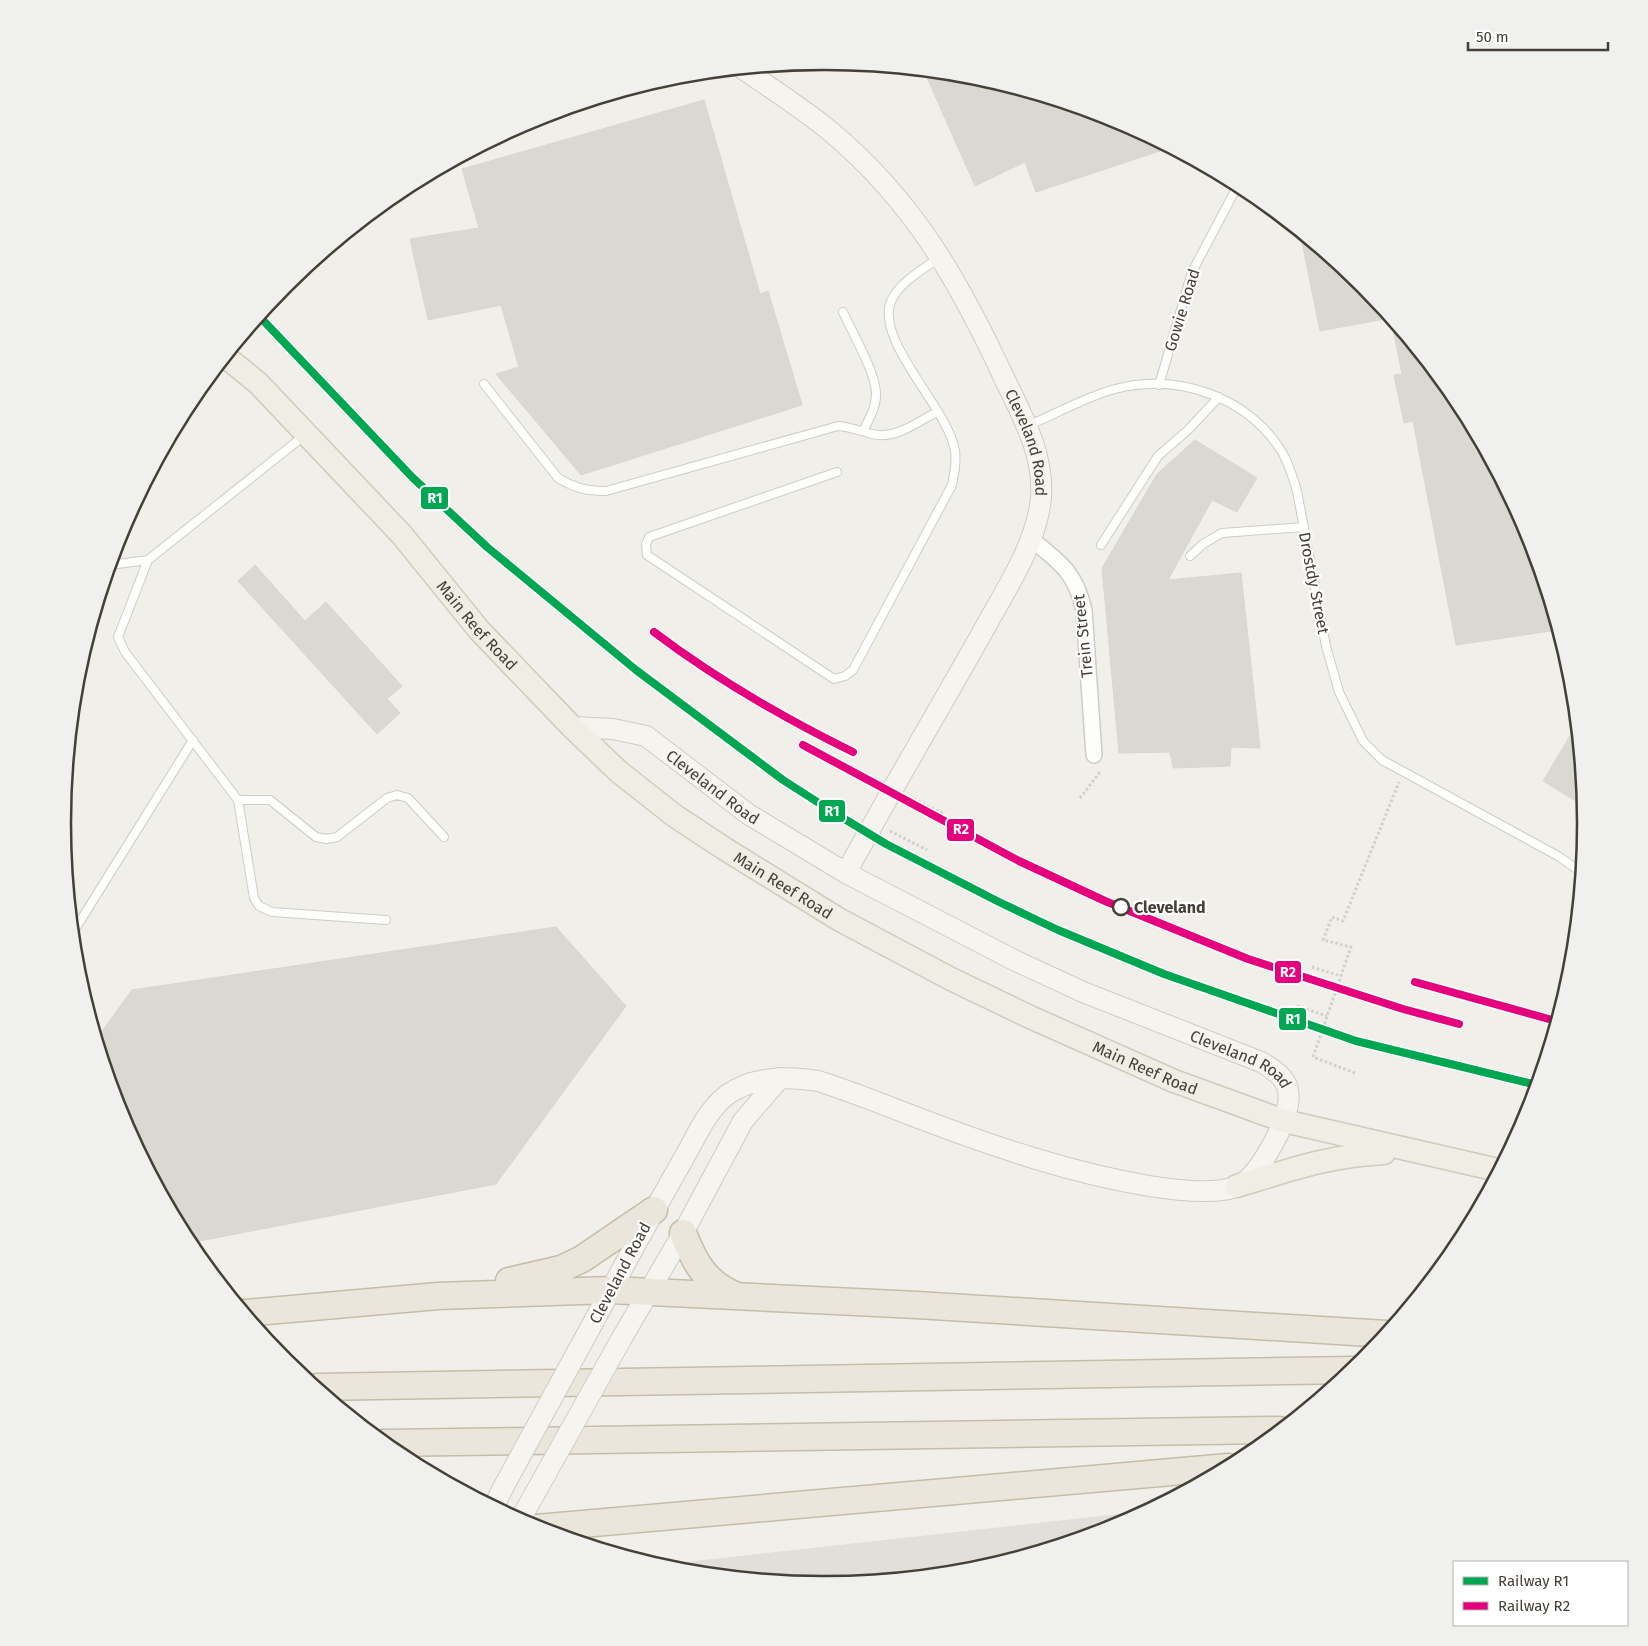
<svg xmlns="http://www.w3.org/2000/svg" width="1648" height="1646" viewBox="0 0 1648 1646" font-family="'Fira Sans',sans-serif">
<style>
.industrial{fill:#e1dfda}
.building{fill:#d9d8d3;stroke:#d8d6d0}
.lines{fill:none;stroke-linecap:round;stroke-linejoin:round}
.lane-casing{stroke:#ceccc8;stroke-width:10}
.street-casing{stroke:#ceccc8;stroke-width:18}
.secondary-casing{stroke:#ceccc2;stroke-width:22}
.primary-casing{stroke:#d0cbba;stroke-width:25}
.highway-casing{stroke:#c5bda8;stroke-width:29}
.path{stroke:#d1cecb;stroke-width:3;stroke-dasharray:2.5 2.5;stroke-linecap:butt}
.lane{stroke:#fdfdfc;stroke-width:8}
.street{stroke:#fdfdfc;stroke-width:15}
.secondary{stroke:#f6f4ef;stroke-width:20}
.primary{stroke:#f0ede5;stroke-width:22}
.highway{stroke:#eae6db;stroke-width:26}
.secondary-bridge-casing{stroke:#ceccc2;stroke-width:22;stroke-linecap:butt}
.secondary-bridge{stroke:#f6f4ef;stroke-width:20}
.rail-1-casing{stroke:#fff;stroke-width:11}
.rail-2-casing{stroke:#fff;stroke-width:11}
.rail-1{stroke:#00a651;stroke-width:8}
.rail-2{stroke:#e5007d;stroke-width:8}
.stop-dot{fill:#fff;stroke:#454037;stroke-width:2.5}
.labels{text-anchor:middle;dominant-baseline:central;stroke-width:4.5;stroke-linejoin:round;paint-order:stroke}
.street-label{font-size:16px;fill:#454037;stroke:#fff}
.stop-label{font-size:16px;font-weight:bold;fill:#454037;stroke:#fff;text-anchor:start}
.rim{fill:none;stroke:#454037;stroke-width:2.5}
.line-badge{stroke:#fff;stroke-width:2}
.badge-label{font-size:14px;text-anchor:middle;font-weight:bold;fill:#fff}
</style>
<rect width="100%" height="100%" fill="#f0efea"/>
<!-- industrial -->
<path class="industrial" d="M1146 1511 1115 1527 972 1570 824 1585 675 1570 658 1565Z"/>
<!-- building -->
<path class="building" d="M924 71 973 76 1116 119 1169 148 1036 192 1025 162 975 186Z
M704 100 760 294 768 291 802 405 581 475 496 374 519 367 501 305 428 320 410 239 479 228 462 169Z
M1300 233 1363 285 1390 318 1320 331Z
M1391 319 1458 400 1528 532 1558 630 1456 645 1413 421 1404 423 1394 375 1402 374Z
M1195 440 1257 478 1237 512 1212 500 1168 580 1241 573 1260 748 1231 747 1230 766 1173 768 1170 752 1119 753 1102 568 1157 474Z
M255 565 305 621 326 602 402 686 387 699 400 713 377 734 238 581Z
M1576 726 1584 806 1543 781Z
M556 927 626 1006 496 1184 189 1243 120 1114 97 1038 132 990Z"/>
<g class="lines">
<!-- lane casing -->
<g class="lane-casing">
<path id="lane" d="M843 312C852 332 877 375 876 395 876 408 869 419 863 431
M484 384 558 478C574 488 588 492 606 491L838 426C851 427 860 431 872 434 895 440 917 422 937 412
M1159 385 1192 272 1238 185
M1027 426C1056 414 1085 397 1115 389 1178 373 1247 396 1282 452 1289 464 1293 478 1297 491L1326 646 1339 692 1363 741 1382 760 1558 856 1581 872
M305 435 148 560 118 637 125 652 238 800H270L316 837 326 839 337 837 387 798 397 795 408 798 444 837
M837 472 649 537 646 544 647 555 834 679 845 676 853 670 952 485C954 474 957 463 955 451 949 410 878 344 890 304 897 283 924 269 940 257
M1101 545 1158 456 1188 430 1219 397
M1190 556 1203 544 1222 533 1304 527
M110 565 148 560
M238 800 254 898 259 906 272 912 386 920
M74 931 193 740"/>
</g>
<!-- street casing -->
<g class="street-casing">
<path id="street" d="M1030 538C1059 562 1075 571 1084 610L1094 755"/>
</g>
<!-- secondary casing -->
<g class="secondary-casing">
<g id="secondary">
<path id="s1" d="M743 69C772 89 802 108 830 131 915 202 960 283 1006 382 1025 421 1047 461 1040 506 1033 550 1003 594 982 633 937 713 890 792 846 873"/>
<path id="s2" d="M572 727 613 729 646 736 748 814 846 873 1016 961 1083 992 1261 1062C1284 1075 1294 1086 1286 1113 1280 1134 1257 1179 1236 1187 1212 1195 1174 1190 1149 1186 1071 1173 995 1147 921 1119 887 1106 853 1092 818 1081 787 1076 753 1076 727 1095 707 1110 696 1137 684 1158 651 1215 620 1273 588 1332"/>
<path d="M623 1336 683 1233 743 1121 780 1078"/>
<path d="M494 1506 504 1486"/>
<path d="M520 1520 534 1495"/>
</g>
</g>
<!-- primary casing -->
<g class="primary-casing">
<g id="primary">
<path id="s3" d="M226 357 258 383 402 535 479 630 572 727 619 772 675 816 725 849 840 920 951 979 1030 1017 1174 1081 1284 1121 1498 1170"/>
<path d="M1237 1186C1290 1170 1327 1156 1384 1153"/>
</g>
</g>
<!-- highway casing -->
<g class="highway-casing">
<path id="highway" d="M683 1233C694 1261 705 1283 735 1295
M509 1281 561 1269 582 1259 654 1210
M246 1313 438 1296 611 1290 917 1305 1386 1334
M317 1387 1353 1370
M384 1443 1279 1430
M537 1528 1228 1467"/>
</g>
<!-- path -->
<path class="path" d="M909 797 944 814
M1080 798 1100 772 1099 770
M890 831 927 850
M1312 967 1341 976
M1297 1006 1327 1016
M1355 1073 1313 1057 1351 947 1323 940 1332 917 1343 921 1399 782"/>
<!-- lane -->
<use href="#lane" class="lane"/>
<!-- street -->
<use href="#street" class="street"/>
<!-- secondary -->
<use href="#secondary" class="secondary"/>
<!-- primary -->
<use href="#primary" class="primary"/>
<!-- highway -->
<use href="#highway" class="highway"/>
<!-- secondary-bridge casing -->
<g class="secondary-bridge-casing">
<path id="secondary-bridge" d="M504 1486 588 1332
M534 1495 623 1336"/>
</g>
<!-- secondary-bridge -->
<use href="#secondary-bridge" class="secondary-bridge"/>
<!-- rail-1 casing -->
<g class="rail-1-casing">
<path id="rail-1" d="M259 316 413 478 487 547 636 670 783 780 833 812 886 844 999 902 1058 930 1164 974 1356 1041 1537 1085"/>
</g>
<!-- rail-2 casing -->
<g class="rail-2-casing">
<path id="rail-2" d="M654 632C716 679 784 718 853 752
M803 745 1019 861 1105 901 1248 959 1403 1009 1459 1024
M1415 982 1556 1021"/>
</g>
<!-- rail-1 -->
<use href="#rail-1" class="rail-1"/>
<!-- rail-2 -->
<use href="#rail-2" class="rail-2"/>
</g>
<!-- markers -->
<circle class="stop-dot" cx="1121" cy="907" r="8"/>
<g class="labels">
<!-- street labels -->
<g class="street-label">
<text transform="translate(1182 310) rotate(-73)">Gowie Road</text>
<text stroke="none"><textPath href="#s1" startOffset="481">Cleveland Road</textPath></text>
<text transform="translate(1314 583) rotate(79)">Drostdy Street</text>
<text stroke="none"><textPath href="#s3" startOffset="368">Main Reef Road</textPath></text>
<text transform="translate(1083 636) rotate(-96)">Trein Street</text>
<text stroke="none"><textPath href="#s2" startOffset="159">Cleveland Road</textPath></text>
<text stroke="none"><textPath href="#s3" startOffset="772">Main Reef Road</textPath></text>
<text stroke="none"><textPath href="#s2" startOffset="755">Cleveland Road</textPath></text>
<text stroke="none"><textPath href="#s3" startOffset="1178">Main Reef Road</textPath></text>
<text transform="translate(620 1273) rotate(-62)">Cleveland Road</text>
</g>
<!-- stop labels -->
<g class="stop-label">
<text x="1134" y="907">Cleveland</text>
</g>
</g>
<!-- crop -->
<path d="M0 0H1648V1646H0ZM71 823a753 753 0 1 1 1506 0a753 753 0 1 1-1506 0Z" fill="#f0f0ef" fill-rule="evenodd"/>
<path class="rim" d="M71 823a753 753 0 1 1 1506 0a753 753 0 1 1-1506 0Z"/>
<g class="line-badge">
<rect x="420" y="486" width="29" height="24" rx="5" fill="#00a651"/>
<rect x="818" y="799" width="28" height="24" rx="5" fill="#00a651"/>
<rect x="946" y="818" width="29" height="24" rx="5" fill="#e5007d"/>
<rect x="1274" y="960" width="28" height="24" rx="5" fill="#e5007d"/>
<rect x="1278" y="1007" width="29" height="24" rx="5" fill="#00a651"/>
</g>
<g class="badge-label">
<text x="435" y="503">R1</text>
<text x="832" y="816">R1</text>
<text x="961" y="834">R2</text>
<text x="1288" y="977">R2</text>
<text x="1293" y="1024">R1</text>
</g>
<!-- legend -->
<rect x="1453" y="1561" width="175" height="65" fill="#ffffff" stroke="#b5b3af"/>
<rect x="1463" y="1577" width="25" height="8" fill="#00a651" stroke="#b5b3af"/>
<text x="1498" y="1586" font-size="15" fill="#454037">Railway R1</text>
<rect x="1463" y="1602" width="25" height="8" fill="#e5007d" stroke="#b5b3af"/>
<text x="1498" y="1611" font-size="15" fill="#454037">Railway R2</text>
<!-- scale -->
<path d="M1468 42v8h140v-8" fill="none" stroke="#454037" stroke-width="2.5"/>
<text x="1476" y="42" font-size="15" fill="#454037" stroke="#ffffff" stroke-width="4" paint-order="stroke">50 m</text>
</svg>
